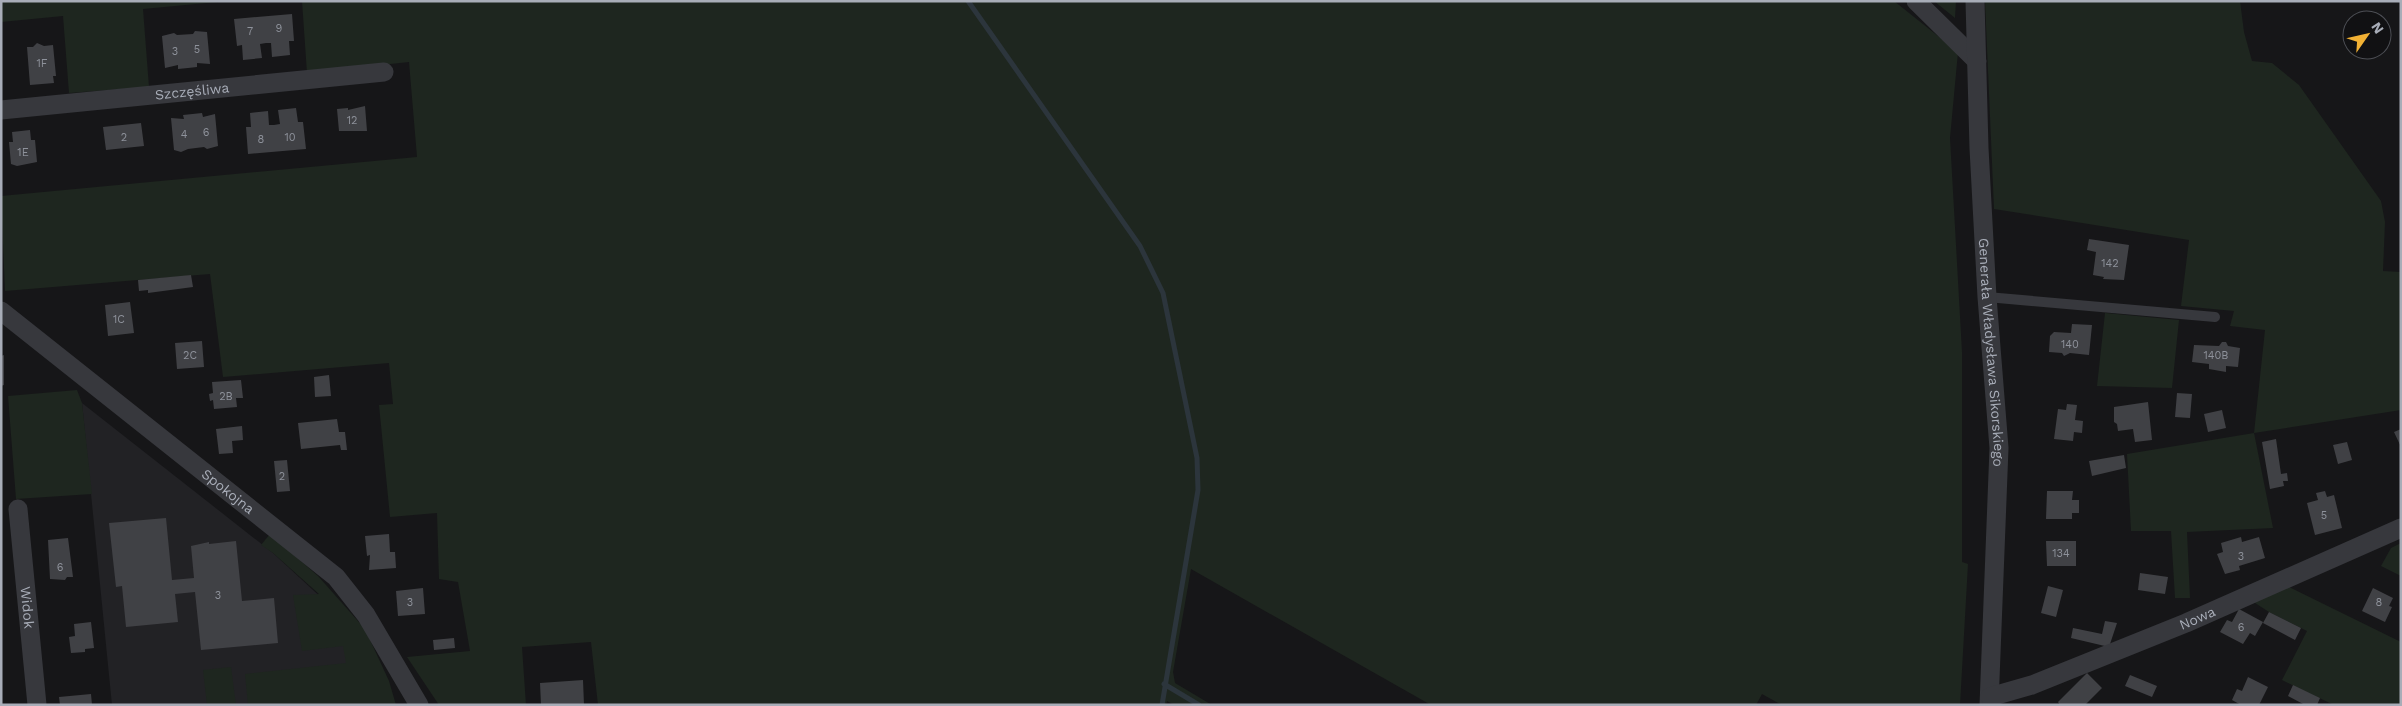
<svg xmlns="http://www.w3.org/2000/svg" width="2402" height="706" viewBox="0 0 2402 706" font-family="'Work Sans',sans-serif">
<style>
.built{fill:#222225}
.green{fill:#1e261f}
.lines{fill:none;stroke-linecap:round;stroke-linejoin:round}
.stream{stroke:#2c353c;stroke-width:5}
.building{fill:#404145}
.service{stroke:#37383d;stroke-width:10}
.minor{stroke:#37383d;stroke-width:19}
.labels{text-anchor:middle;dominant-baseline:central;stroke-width:4;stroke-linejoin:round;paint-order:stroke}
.number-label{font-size:11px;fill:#8e929b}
.street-label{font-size:14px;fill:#a8adb8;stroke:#111113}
</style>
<rect width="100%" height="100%" fill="#161618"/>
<!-- built -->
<path class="built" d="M82 403 273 553 341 616 358 705H112Z"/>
<!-- green -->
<path class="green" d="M1 1H228L143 9 149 87 69 93 63 16 1 22Z
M302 1H1894L1958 52 1950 138 1962 352V562L1968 564 1960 705H1782L1762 694 1756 705H1431L1191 569 1173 672 1175 683 1212 705H1174L1167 701 1166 705H598L591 642 522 647 526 705H439L407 657 470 651 458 582 439 579 437 513 390 517 379 405 393 404 389 363 223 377 210 274 5 291 1 196 417 157 409 62 307 73Z
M1934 1H1956L1955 18Z
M1985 1H2240L2244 32 2252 61 2272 63 2299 85 2381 201 2385 222 2383 271 2401 272V410L2254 433 2273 528 2187 532 2190 598H2175L2171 531H2131L2127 454 2254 433 2265 330 2230 326 2234 311 2181 306 2189 240 1994 209Z
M2105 313 2179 320 2172 388 2097 386Z
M77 390 82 403 92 494 16 499 8 396Z
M270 534 318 576 365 629 389 681 396 705H248L245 674 346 663 343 646 302 651 293 595 319 594 273 553 261 545Z
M2401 543V576L2381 566 2391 548Z
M2287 586 2401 642V705H2334L2282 680 2307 631 2269 612 2252 601Z
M231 667 236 705H207L203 670Z"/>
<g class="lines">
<!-- stream -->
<path class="stream" d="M968 1 1140 246 1163 293 1197 458 1198 490 1162 705
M1164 684 1199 705"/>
</g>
<!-- building -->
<path class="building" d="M292 14 294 41H289L290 55 272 57 271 43H266L260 44 262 58 243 60 242 45 237 46 234 19Z
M195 31 207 32 210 64 197 63V67L188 68 178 69V65L165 68 162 36 174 33 177 35 193 34Z
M37 43 44 46 53 45 56 76H53L54 83 30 85 27 47H33Z
M365 106 367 131H339L337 109 348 108V110Z
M296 108 298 122H303L306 149 248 154 246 127H251L250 113 268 111 269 125H274L280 124 278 110Z
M202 113 203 117 215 114 218 146 207 149 204 147 188 149 181 152 174 150 171 118 184 119 183 115Z
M141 123 144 146 106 150 103 127Z
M30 130 31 140H35L37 162 17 166 11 164 9 142H13L12 132Z
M2089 239 2129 245 2124 280 2103 279 2104 277 2093 275 2096 252 2087 250Z
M191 275 193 287 148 293V290L139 291 138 280Z
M130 302 134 333 108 336 105 305Z
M2072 324 2092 325 2089 355 2070 353 2064 356 2062 353 2049 352 2050 336 2054 332 2071 333Z
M202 341 204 367 177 369 175 343Z
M2222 342H2226L2228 346 2240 348 2238 367 2226 366V372L2209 369V364L2192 362 2194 345 2219 346Z
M4 355V385L1 386V356Z
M329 375 331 396 315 397 314 377Z
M241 380 243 398H236L237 407 214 409 213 400 210 401 209 394 213 393 212 382Z
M2177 393 2192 394 2190 418 2175 417Z
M2148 402 2152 440 2135 442 2133 429 2118 431 2117 424 2114 422V407Z
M2067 404 2077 405 2075 420 2083 421 2082 433 2074 432 2073 441 2054 439 2058 409 2066 410Z
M2222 410 2226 428 2208 432 2204 414Z
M337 419 339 432H345L347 450H341L340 445 301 449 298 423Z
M242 426 243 440 232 441 233 453 219 454 216 429Z
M2401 429V447L2394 432Z
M2276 439 2281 474 2287 473 2288 481H2283L2284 486 2270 489 2262 442Z
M2347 442 2352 460 2338 464 2333 445Z
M2124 455 2126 468 2092 476 2089 461Z
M287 460 290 491 277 492 274 461Z
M2047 491H2073L2072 500H2079V513H2072V519H2046Z
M2325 491 2327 497 2334 495 2342 528 2315 535 2307 503 2318 500 2316 493Z
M166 518 172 580 194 578 191 546 209 542V544L236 541 242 601 274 598 278 643 201 650 195 592 175 594 178 622 126 627 122 586 116 587 109 523Z
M389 534 390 552H395L396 568 369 570 370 555 367 556 365 536Z
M2241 537 2242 542 2259 537 2265 558 2239 566 2240 570 2225 574 2217 554 2223 552 2221 543Z
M68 538 73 577H67L65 580 50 579 48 540Z
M2046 541H2076V566H2047Z
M2140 573 2168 577 2165 594 2138 590Z
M2048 586 2063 590 2056 617 2041 613Z
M423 588 425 614 398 616 396 591Z
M2373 588 2393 598 2389 606 2392 607 2385 622 2362 611Z
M2239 609 2263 622 2255 636 2250 633 2243 644 2220 632 2227 620 2232 622Z
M2269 612 2301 628 2295 640 2263 623Z
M2105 621 2117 623 2109 647 2071 638 2073 628 2102 634Z
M91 622 94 648 85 649V652L71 653 69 637 75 636 74 624Z
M454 638 455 648 434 650 433 640Z
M2087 673 2102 688 2085 705H2060L2058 702Z
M2130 675 2157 686 2152 697 2125 686Z
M2248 677 2268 687 2259 705H2241L2232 700 2237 689 2242 691Z
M583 680 584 705H541L540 683Z
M2293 685 2320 698 2317 705H2305L2288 696Z
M91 694 92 705H60L59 697Z"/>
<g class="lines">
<!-- service -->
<path class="service" d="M1987 297 2215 317"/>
<!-- minor -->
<g class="minor">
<path d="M1916 1 1977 61"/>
<path id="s1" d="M1975 1 1979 148 1987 297 1999 448 1989 705"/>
<path id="s2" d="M1 110 384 72"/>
<path id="s3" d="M1 311 336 577 366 615 419 705"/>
<path id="s4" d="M18 509 37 705"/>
<path id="s5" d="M1990 697 2032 685 2186 623 2401 528"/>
</g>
</g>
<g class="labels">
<!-- number labels -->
<g class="number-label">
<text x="279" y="28">9</text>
<text x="250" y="31">7</text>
<text x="197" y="49">5</text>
<text x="175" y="51">3</text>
<text x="42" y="63">1F</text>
<text x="352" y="120">12</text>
<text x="206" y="132">6</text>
<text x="184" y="134">4</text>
<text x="124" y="137">2</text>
<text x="290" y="137">10</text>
<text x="261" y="139">8</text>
<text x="23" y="152">1E</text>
<text x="2110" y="263">142</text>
<text x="119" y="319">1C</text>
<text x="2070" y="344">140</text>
<text x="190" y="355">2C</text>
<text x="2216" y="355">140B</text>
<text x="226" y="396">2B</text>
<text x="282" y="476">2</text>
<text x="2324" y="515">5</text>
<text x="2061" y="553">134</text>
<text x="2241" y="556">3</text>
<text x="60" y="567">6</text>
<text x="218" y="595">3</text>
<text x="410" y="602">3</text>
<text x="2379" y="602">8</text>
<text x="2241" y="627">6</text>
</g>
<!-- street labels -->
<g class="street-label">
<text stroke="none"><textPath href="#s2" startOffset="192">Szczęśliwa</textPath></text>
<text stroke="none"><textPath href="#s1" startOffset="352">Generała Władysława Sikorskiego</textPath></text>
<text stroke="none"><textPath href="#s3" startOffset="290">Spokojna</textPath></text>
<text stroke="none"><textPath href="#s4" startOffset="99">Widok</textPath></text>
<text stroke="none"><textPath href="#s5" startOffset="222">Nowa</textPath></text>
</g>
</g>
<!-- border -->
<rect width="2402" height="706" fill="none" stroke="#a8adb8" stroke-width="5"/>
<!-- north arrow -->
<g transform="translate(2367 35) rotate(56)"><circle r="24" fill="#111113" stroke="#4d4f55"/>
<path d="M0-4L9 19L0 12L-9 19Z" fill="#f2b134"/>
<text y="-8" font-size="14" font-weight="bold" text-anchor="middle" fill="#a8adb8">N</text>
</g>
</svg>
